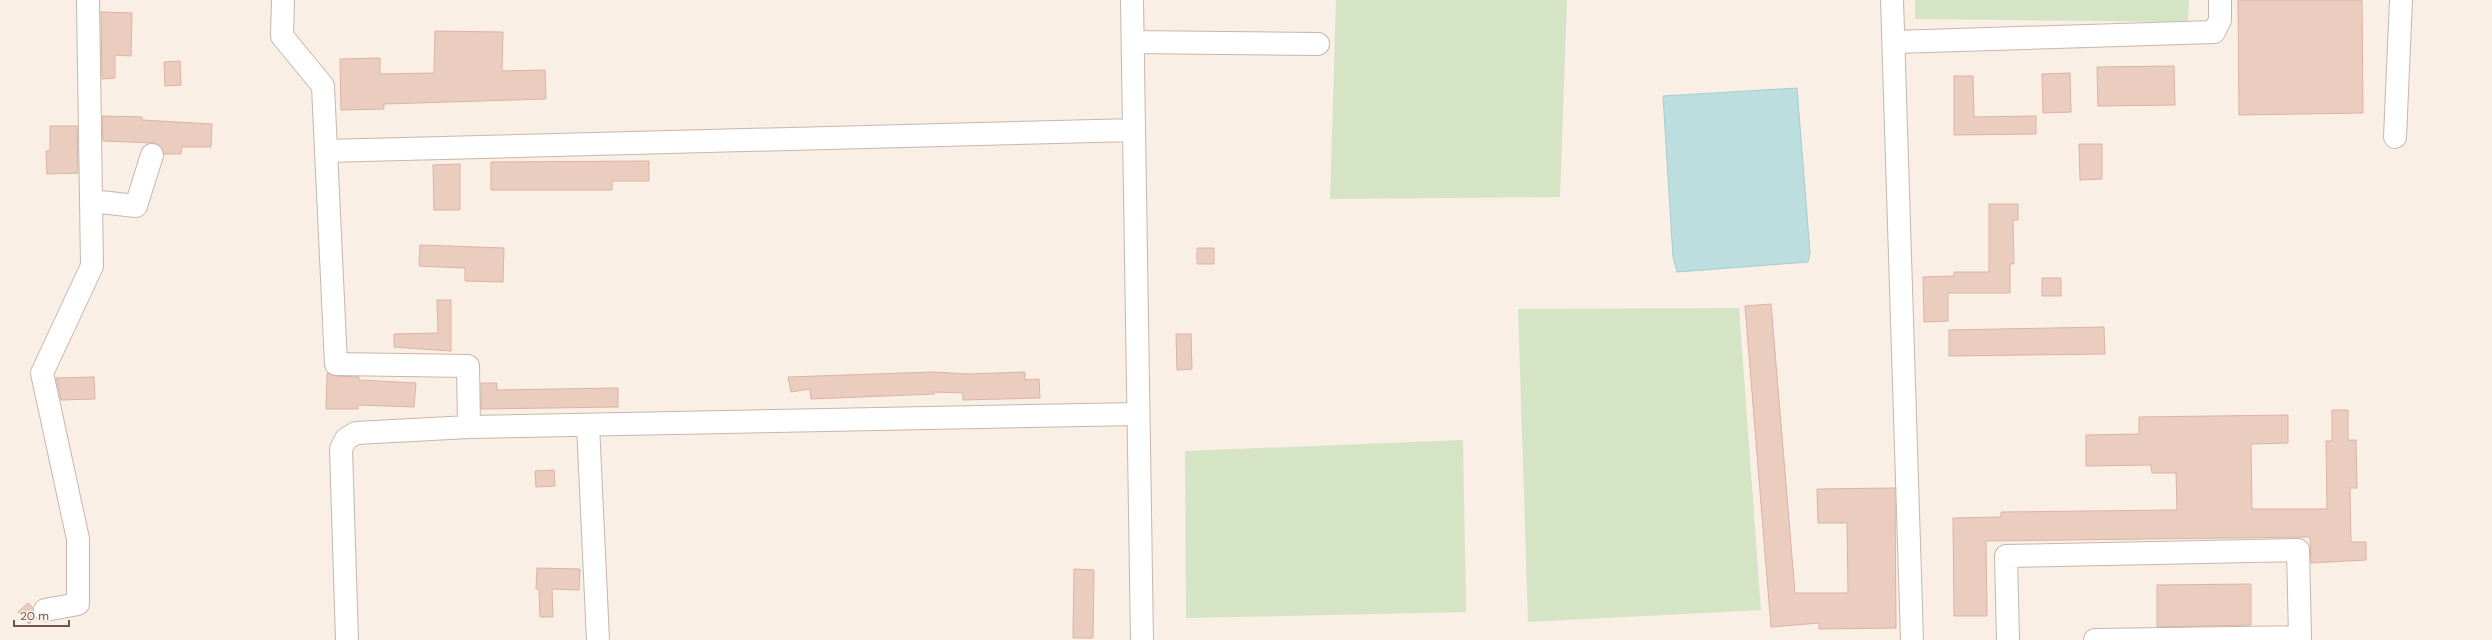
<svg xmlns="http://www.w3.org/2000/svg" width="2492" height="640" viewBox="0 0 2492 640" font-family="'DM Sans',sans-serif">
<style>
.green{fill:#d5e4c5}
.water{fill:#bcdedf;stroke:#a4cdd0}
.building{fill:#ebcdc0;stroke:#dbb3a3}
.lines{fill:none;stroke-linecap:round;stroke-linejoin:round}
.minor-casing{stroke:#c8b6ac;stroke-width:24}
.minor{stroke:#fff;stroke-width:22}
</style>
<rect width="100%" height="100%" fill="#f9efe5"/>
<!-- green -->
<path class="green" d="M1336 0H1567L1560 197 1330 199Z
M1915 0H2189L2188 22 1915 19Z
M1739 308 1761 610 1528 622 1518 309Z
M1463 440 1466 612 1186 618 1185 451Z"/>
<!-- water -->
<path class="water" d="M1797 88 1810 253 1808 262 1677 272 1673 257 1663 96Z"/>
<!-- building -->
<path class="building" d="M2238 0H2362L2363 113 2239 115Z
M101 12 132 13 131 56 115 55V78L102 79Z
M435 31 503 32 502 71 545 70 546 99 384 104V109L341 110 340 59 380 58V74L434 73Z
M180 61 181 85 165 86 164 62Z
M2174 66 2175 105 2098 106 2097 67Z
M2070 73 2071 112 2043 113 2042 74Z
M1954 76H1973L1974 117 2036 116V134L1954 135Z
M102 116 142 117V120L212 124 211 147H182L181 154H164L161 147 155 143 103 141Z
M50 126H77L78 173 47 174 46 151H50Z
M2079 144H2102V179L2080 180Z
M649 161V181H612V190H491V162Z
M460 164V210H434L433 165Z
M1989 204H2018V220H2013L2014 264H2010V293H1948V321L1924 322 1923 277 1954 276V272H1989Z
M420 245 504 248 503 282 465 281V268L419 266Z
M1197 248H1214V264H1197Z
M2042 278H2061V296H2042Z
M437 300H451V351L394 347V334L438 333Z
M1771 304 1795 593H1848L1847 523H1818L1817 489 1895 488 1896 628 1819 629V623L1771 627 1745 306Z
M2104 327 2105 354 1949 356V330Z
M1176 334H1191L1192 369 1177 370Z
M933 372 969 374 1025 372V380L1039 379 1040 398 963 400V393L934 392V394L811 399 810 389 791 392 788 377Z
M327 373 336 376 359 377V380L416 383 414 407 358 405V409H326Z
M94 377 95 399 61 400 56 378Z
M481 383H497V390L618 388V407L481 409Z
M2332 410H2348V440H2356L2357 488H2350L2351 542H2366V560L2311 563 2310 537 1986 541 1987 616H1954L1953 518 2001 517V512L2177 510 2176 473H2152L2151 465 2086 466V435L2139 434V417L2288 415V443L2251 444 2252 509H2327L2326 441H2332Z
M554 470 555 486 536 487 535 471Z
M537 568 580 569 579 590 552 589 553 617H540L539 589H536Z
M1074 569 1094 570 1093 638H1073Z
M2251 584V625L2157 627V585Z
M28 603 33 608 35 618 29 624 18 612Z"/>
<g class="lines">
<!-- minor casing -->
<g class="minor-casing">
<path id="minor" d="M283 0 282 36 323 86 336 364 468 366 469 427 1138 414
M1132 0 1142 640
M1892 0 1912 640
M1133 42 1318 44
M1894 42 2214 32 2220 20V0
M2395 137 2401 0
M326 151 1134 130
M91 201 136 206 152 155
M588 425 598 640
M45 610 78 604V539L42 373 92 266 88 0
M347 640 341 449 346 439 356 433 469 427
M2008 640 2006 556 2298 550 2300 637 2095 640"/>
</g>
<!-- minor -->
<use href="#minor" class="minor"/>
</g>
<!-- scale -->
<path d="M14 620v6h55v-6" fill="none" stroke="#6e564d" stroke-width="2"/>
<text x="20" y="620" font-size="12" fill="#6e564d" stroke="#fcf3ea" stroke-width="3" paint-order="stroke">20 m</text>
</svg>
